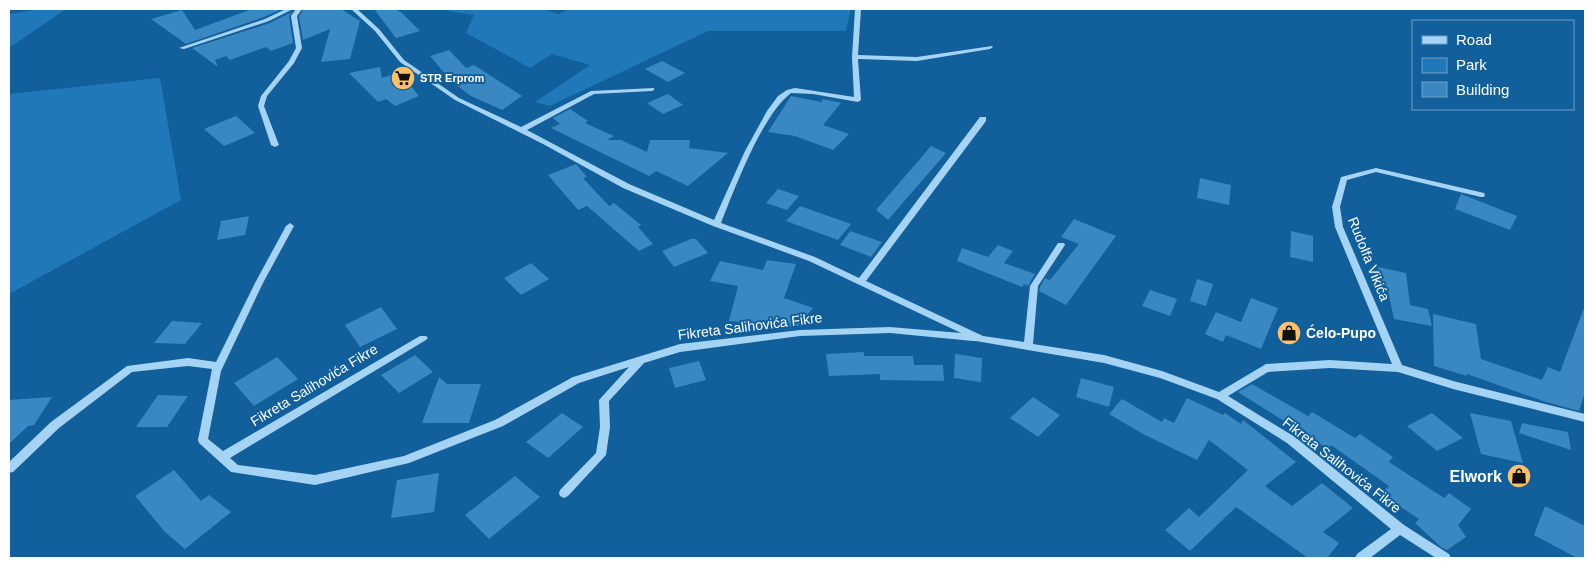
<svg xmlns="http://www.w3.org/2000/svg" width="1594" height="567" viewBox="0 0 1594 567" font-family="Helvetica,sans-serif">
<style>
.green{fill:#2078b8}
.building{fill:#3a88c2}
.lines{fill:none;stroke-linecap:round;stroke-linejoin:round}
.minor{fill:#a5d3f4;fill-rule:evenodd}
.labels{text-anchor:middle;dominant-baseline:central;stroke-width:4;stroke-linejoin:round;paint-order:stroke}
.far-poi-label{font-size:11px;font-weight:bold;fill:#fff;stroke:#115f9b;text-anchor:start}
.street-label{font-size:14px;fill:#fff;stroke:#115f9b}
.poi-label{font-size:14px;font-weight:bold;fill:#fff;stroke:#115f9b;text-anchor:start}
.near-poi-label{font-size:16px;font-weight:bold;fill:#fff;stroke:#115f9b;text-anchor:end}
</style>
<rect width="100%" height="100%" fill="#115f9b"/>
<!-- green -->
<path class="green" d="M41 9H66L9 48V14Z
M437 9H543L558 14 569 9H851L846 31H708L550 106 535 102 590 65 552 54 530 68 466 33 474 15Z
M160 78 181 200 9 294V94Z"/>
<!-- building -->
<path class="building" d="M252 9H282L264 17 186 44 151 19 182 10 195 30Z
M304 9H341L360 21 350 59 321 62 330 29 303 40 299 16Z
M374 9H394L402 13 420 31 396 38Z
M292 12 289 16 293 43 271 51 266 47 230 60 226 56 215 60 218 67 192 48 270 23Z
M449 50 466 68 474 65 522 96 502 110 471 96 452 82 430 56Z
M662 61 685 73 668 82 645 69Z
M380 67 382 78 400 72 419 96 395 106 386 99 378 102 349 73Z
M668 94 683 105 663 114 647 103Z
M791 96 821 102 823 99 841 103 823 125 849 134 833 150 795 136 768 132Z
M570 109 588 121 585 123 614 136 607 140H621L647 152 650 140H690L689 148 728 153 688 186 656 171 649 176 551 128 560 124 553 118Z
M236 116 255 133 224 146 204 129Z
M931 146 946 153 888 220 876 210Z
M576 164 587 177 583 178 609 206 614 203 641 225 638 227 653 244 639 251 587 206 578 210 548 175Z
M1200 178 1231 185 1229 205 1197 198Z
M778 189 799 196 787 210 766 203Z
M1461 194 1517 216 1510 230 1455 209Z
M800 206 851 224 838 240 786 221Z
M249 216 245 235 217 240 221 221Z
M1074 219 1116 236 1066 305 1039 291 1040 287 1045 278 1050 280 1079 244 1061 237Z
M850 231 882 242 871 257 840 245Z
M1291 231 1313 236V262L1290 257Z
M691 239H696L708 253 674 267 662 251Z
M998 245 1013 251 1004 263 1035 274 1028 286 1024 284 1022 287 957 261 962 248 988 257Z
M767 260 796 264 784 298 813 308 798 326 771 328 772 324 729 321 738 286 710 281 720 261 763 270Z
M531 263 549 279 521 295 504 278Z
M1378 267 1406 273 1410 305 1428 309 1432 326 1394 319 1387 286 1380 285Z
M1197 279 1213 284 1206 306 1190 301Z
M1150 290 1177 299 1170 316 1142 306Z
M1251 298 1278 308 1261 349 1226 335 1223 342 1205 334 1216 312 1241 322Z
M381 307 397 329 360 347 345 325Z
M1584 308 1585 392 1579 411 1546 402 1467 374V376L1434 366 1433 314 1476 324 1481 359 1542 380 1548 367 1560 372Z
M172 321 202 323 185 344 154 343Z
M864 352V356H913L914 365H943L944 381 880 380V374L829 376 826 354Z
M955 354 982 358 981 382 954 378Z
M415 355 433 372 399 393 381 375Z
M277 357 298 379 254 406 234 383Z
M699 361 706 380 675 388 669 368Z
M439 377 447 384H481L469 423H422Z
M1081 378 1114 387 1109 407 1076 397Z
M1252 384 1308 416 1312 412 1355 438 1360 434 1393 457 1389 462 1444 498 1449 493 1471 509 1458 525 1466 537 1447 550 1441 547 1415 523 1419 519 1381 494 1389 486 1331 445 1328 449 1238 392Z
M158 395 188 396 167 427H136Z
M52 397 34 425 28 426 9 444V400Z
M1033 397 1060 415 1038 437 1010 418Z
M1187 398 1223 415 1225 413 1241 424 1243 420 1296 462 1265 486 1292 506 1322 483 1353 508 1323 532 1339 543 1327 558H1308L1236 507 1190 551 1165 530 1189 508 1199 517 1248 470 1209 440 1197 460 1143 434 1109 414 1122 399 1162 422 1164 418 1174 423Z
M562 413 583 427 548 458 526 442Z
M1432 413 1463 438 1437 451 1407 426Z
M1470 413 1511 421 1523 463 1481 454Z
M1522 423 1568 432 1571 450 1519 433Z
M174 470 201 501 209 495 231 512 185 549 165 532 135 496Z
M439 473 434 512 391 518 397 480Z
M515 476 540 497 489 539 465 515Z
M1545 506 1585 526V558H1577L1534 535Z"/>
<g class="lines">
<!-- minor -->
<path class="minor" d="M286 9H293L269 21 184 49 179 48 265 19Z
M296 9H302L297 16 302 48 294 63 267 96 264 106 279 145 275 147 271 145 258 106 261 96 289 61 296 48 291 16Z
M351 9H357L379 29 404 60 459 98 521 127 591 91 654 88V90L652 91 594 94 527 130 629 184 714 220 745 151 767 111 778 96 787 90 795 88 854 97 852 57 855 9H861L858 55 917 57 992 46 993 47 990 49 917 61 858 59 861 100 858 102 813 94 791 93C762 115 735 188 721 223L815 257 859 278 980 117H986V121L866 281 983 336 1024 342 1030 286 1058 243H1064L1065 245 1038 286 1033 344 1104 355 1162 371 1219 392 1266 364 1330 360 1392 364 1335 227 1332 207 1341 177 1376 168 1484 193 1485 195 1484 197H1481L1376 172 1347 180 1340 207 1343 227 1402 365 1453 381 1585 414V422L1453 389 1398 372 1330 368 1268 372 1228 396 1295 437 1404 525 1449 554 1451 558H1436L1400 535 1370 558H1355L1357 554 1391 529 1287 443 1217 399 1160 378 1104 363 976 341H973L890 333 800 336 680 352 644 363 609 401 610 427 606 455 568 496 564 498 560 496 559 493 560 490 596 453 600 427 599 400 629 367 579 383 503 426 409 463 315 485 231 472 199 443 198 440 212 369 188 366 132 372 59 428 13 472 9 473V462L51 422 127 366 188 358 216 362 255 283 286 226 290 223 294 226 263 283 221 371 208 439 223 451 420 336H426L428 338 426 340 230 458 238 465 315 475 404 456 495 420 573 377 680 344 800 330 890 327 961 333 809 261 713 226 623 188 543 144 455 100 400 62 375 31Z"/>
</g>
<!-- icons -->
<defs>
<g id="supermarket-disc" transform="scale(1.25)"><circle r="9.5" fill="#ffc068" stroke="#115f9b"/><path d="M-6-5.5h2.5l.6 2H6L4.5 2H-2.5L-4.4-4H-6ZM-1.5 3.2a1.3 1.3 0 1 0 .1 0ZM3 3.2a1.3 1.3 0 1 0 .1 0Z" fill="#111"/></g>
<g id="shop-disc" transform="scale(1.25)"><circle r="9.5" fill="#ffc068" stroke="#115f9b"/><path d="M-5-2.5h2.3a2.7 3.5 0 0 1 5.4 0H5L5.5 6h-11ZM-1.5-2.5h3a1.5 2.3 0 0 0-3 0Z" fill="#111"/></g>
</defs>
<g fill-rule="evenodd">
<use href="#supermarket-disc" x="403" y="78"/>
<use href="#shop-disc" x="1289" y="333"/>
<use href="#shop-disc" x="1519" y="476"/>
</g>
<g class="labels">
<!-- far-poi labels -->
<g class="far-poi-label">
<text x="420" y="78">STR Erprom</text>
</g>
<!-- street labels -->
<g class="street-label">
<text transform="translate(1369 259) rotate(68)">Rudolfa Vikića</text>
<text transform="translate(750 326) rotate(-7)">Fikreta Salihovića Fikre</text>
<text transform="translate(314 385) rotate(-31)">Fikreta Salihovića Fikre</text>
<text transform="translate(1342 465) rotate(38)">Fikreta Salihovića Fikre</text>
</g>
<!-- poi labels -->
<g class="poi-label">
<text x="1306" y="333">Ćelo-Pupo</text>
</g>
<!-- near-poi labels -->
<g class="near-poi-label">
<text x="1502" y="476">Elwork</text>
</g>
</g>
<!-- border -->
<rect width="1594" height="567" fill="none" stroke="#ffffff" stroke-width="20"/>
<!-- legend -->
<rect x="1412" y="20" width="162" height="90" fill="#115f9b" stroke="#709fc3"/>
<rect x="1422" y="36" width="25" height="8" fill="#a5d3f4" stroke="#709fc3"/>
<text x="1456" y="45" font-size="15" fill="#ffffff">Road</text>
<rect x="1422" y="58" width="25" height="15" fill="#2078b8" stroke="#709fc3"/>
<text x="1456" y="70" font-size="15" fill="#ffffff">Park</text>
<rect x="1422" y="82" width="25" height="15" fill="#3a88c2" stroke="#709fc3"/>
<text x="1456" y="95" font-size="15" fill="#ffffff">Building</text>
</svg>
